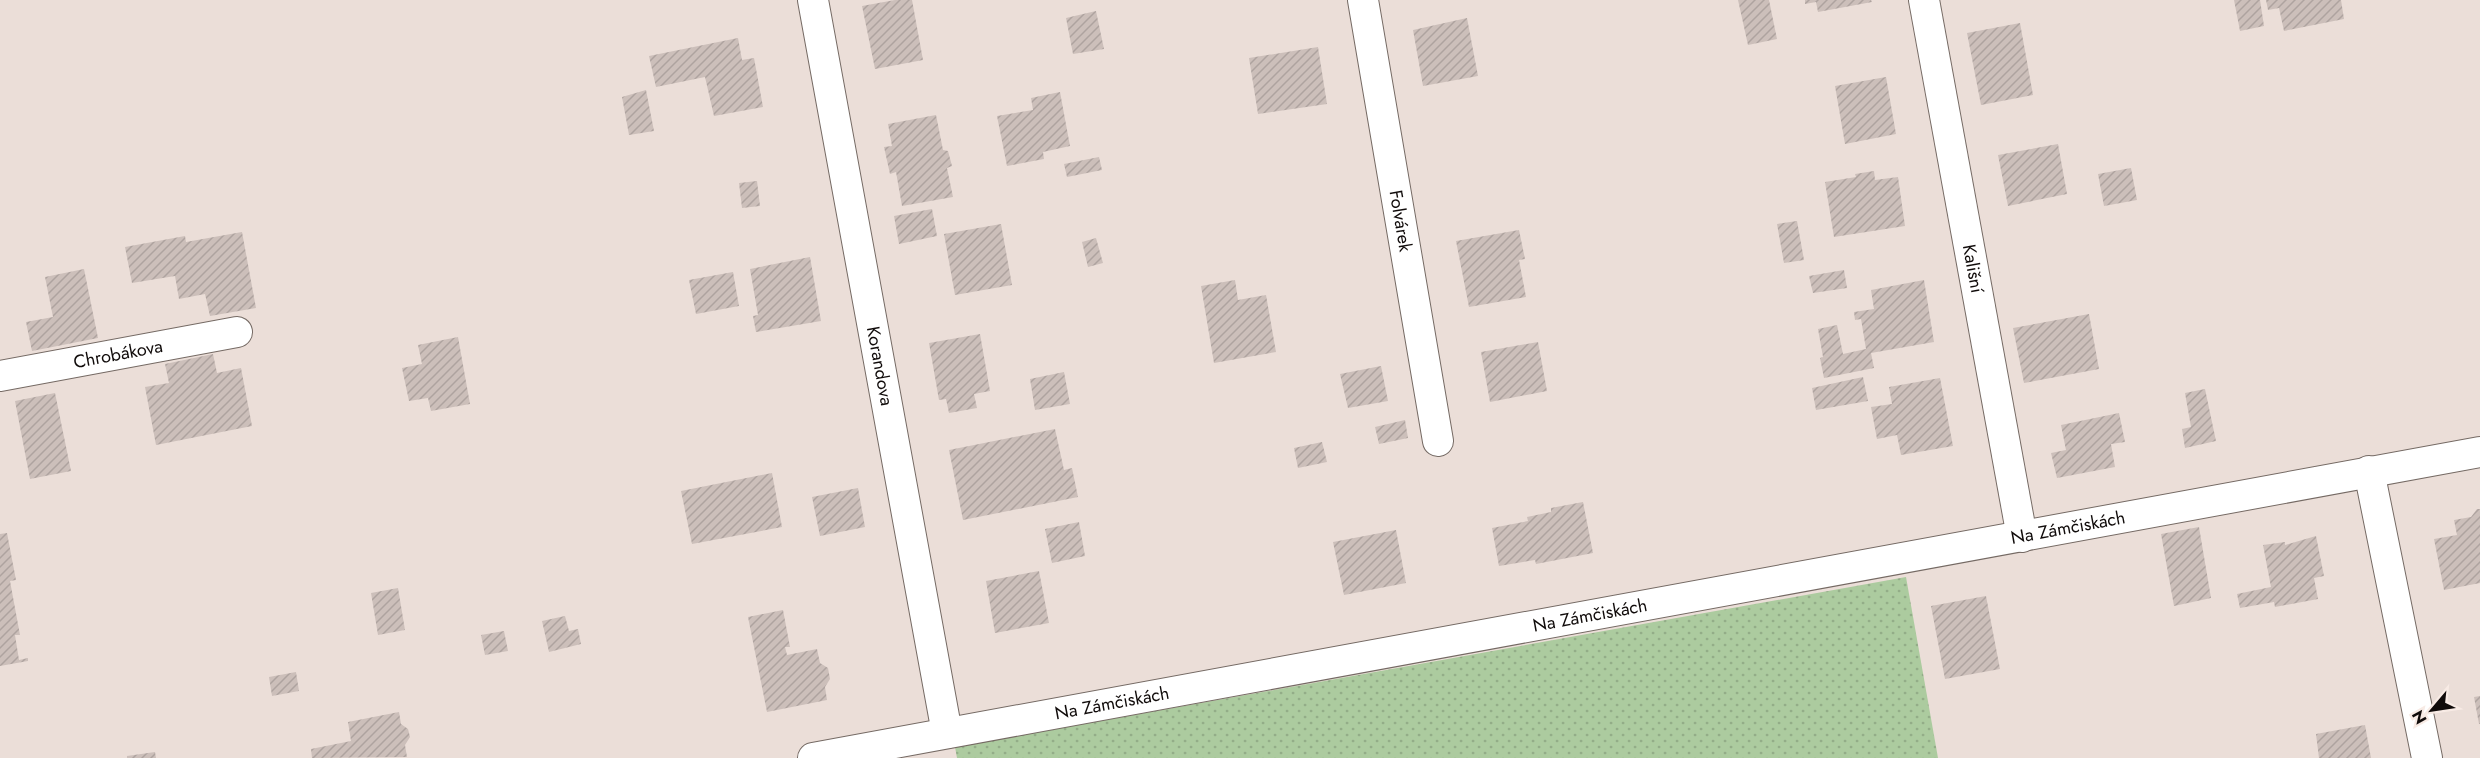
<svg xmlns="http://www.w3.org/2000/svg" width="2480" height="758" viewBox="0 0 2480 758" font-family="Jost,sans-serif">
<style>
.grass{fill:url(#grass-dots)}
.building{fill:url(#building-hatch)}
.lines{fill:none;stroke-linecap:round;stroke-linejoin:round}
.minor-casing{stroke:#756a64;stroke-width:32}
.minor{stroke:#fff;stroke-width:30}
.labels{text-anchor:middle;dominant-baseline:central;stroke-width:6;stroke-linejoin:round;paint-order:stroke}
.street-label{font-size:18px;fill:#100b0a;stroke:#f8ebe5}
</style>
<defs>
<pattern id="grass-dots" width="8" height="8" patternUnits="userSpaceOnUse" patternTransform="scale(1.5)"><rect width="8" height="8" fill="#accb9f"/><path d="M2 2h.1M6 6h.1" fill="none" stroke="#93ad88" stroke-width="1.8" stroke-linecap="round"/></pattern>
<pattern id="building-hatch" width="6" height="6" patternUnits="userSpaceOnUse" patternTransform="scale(1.5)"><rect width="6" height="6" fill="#ccbfba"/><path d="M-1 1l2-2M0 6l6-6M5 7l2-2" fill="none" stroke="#aea39f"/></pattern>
</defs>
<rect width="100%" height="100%" fill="#ebded8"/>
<!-- grass -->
<path class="grass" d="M1906 577 1938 758H957L955 747Z"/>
<!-- building -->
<path class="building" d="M895 0H912L923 60 875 69 862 6Z
M1738 0H1769L1777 39 1748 45Z
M1805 0H1871L1872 2 1818 12 1816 2 1805 4Z
M2234 0H2260L2264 26 2240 31Z
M2266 0H2341L2344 19 2284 31 2279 8 2268 10Z
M1096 11 1104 49 1073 54 1066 18Z
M1467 18 1478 76 1423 86 1413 30Z
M2020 23 2033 95 1981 105 1967 33Z
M738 38 742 60 754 58 763 107 714 116 705 77 656 87 649 56Z
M1318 47 1327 104 1258 114 1249 58Z
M1886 77 1896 134 1845 144 1835 86Z
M646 90 654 131 629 135 622 97Z
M1060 92 1070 146 1043 152 1044 159 1007 166 997 116 1033 110 1031 98Z
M936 115 943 150 948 151 952 166 947 168 953 197 902 206 896 172 890 174 884 147 892 146 888 124Z
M2058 144 2067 194 2008 206 1998 155Z
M1099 157 1102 170 1067 177 1064 164Z
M2131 168 2137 200 2104 206 2098 174Z
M1874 171 1875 180 1898 177 1905 226 1834 237 1825 182 1856 177 1855 174Z
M757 181 760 206 742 208 739 183Z
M932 209 937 236 899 244 894 216Z
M1797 221 1804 260 1784 263 1777 224Z
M1001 224 1012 285 955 295 944 234Z
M1519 230 1525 259 1519 260 1526 297 1469 307 1456 241Z
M242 232 256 308 210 316 205 294 179 299 175 276 132 283 125 247 185 236 186 242Z
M1096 238 1103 263 1088 267 1082 242Z
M810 257 821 321 756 332 753 316 758 315 750 269Z
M84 269 98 338 32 351 26 322 53 317 45 277Z
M1844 270 1847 288 1813 293 1809 276Z
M733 272 739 306 696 314 689 280Z
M1235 280 1238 300 1266 295 1276 352 1214 363 1201 286Z
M1924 280 1934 342 1871 353 1874 368 1824 378 1820 358 1823 357 1818 329 1837 325 1843 354 1866 349 1861 319 1855 320 1854 312 1874 309 1871 290Z
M2089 314 2099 369 2024 383 2013 328Z
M980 334 990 391 974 394 977 408 949 413 946 399 939 400 929 343Z
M458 337 470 404 431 411 428 398 409 401 402 368 422 364 418 345Z
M1538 342 1547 391 1490 402 1481 352Z
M213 354 217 373 241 368 252 426 156 445 145 387 169 383 165 364Z
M1381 366 1388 401 1348 408 1340 374Z
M1064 372 1070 404 1035 410 1030 379Z
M1863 377 1868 401 1816 410 1812 388Z
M1940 378 1953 446 1901 455 1897 435 1877 439 1871 407 1892 404 1889 387Z
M2205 389 2216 441 2185 448 2182 429 2191 427 2185 393Z
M55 393 71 471 30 479 15 401Z
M2119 413 2125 442 2111 444 2115 467 2057 478 2051 453 2066 450 2061 425Z
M1405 420 1408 438 1379 444 1375 427Z
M1055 429 1064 470 1072 468 1078 497 963 520 949 450Z
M1322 442 1327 462 1298 468 1294 448Z
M772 473 782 527 692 544 681 491Z
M858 488 865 527 820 536 812 497Z
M1583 502 1593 553 1536 564 1535 560 1499 566 1492 528 1528 521 1527 517 1551 512V508Z
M2477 509H2480V583L2444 590 2434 539 2457 535 2454 520 2471 517Z
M1079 522 1085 556 1052 563 1045 529Z
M2199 527 2211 598 2174 606 2161 534Z
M1396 530 1406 583 1344 595 1333 542Z
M7 533 16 580 10 581 20 635H15L19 660 28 658V661L0 666V534Z
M2316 536 2324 576 2314 578 2318 599 2275 607 2274 602 2240 608 2237 594 2271 587 2263 545 2285 542V545Z
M1039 571 1049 623 995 633 986 581Z
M398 588 405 630 378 635 371 593Z
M1986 596 2000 669 1945 679 1931 606Z
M783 610 790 647H785L787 655 817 649 820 663 828 668 830 679 825 687 827 700 767 712 748 617Z
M565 616 569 631 578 629 581 644 549 652 542 621Z
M504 631 508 651 485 655 481 635Z
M296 672 299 691 272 696 269 677Z
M2480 696V724H2479L2474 697Z
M399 712 401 724 408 729 410 737 405 745 407 757 312 758 311 749 351 741 348 722Z
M2365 725 2371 758H2319L2316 734Z
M155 752 156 758H127V756Z"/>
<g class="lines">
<!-- minor casing -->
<g class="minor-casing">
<g id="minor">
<path id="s1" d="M813 0 947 733"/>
<path id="s2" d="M1363 0 1438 441"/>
<path id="s3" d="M1924 0 2022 537"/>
<path id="s4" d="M0 376 237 332"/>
<path d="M2369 471 2427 758"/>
<path id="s5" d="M813 758 2480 452"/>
</g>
</g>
<!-- minor -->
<use href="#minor" class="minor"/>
</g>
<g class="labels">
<!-- street labels -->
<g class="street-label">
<text stroke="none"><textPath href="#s2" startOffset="224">Folvárek</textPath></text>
<text stroke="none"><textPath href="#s3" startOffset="273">Kališní</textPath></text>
<text stroke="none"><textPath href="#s4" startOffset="120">Chrobákova</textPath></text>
<text stroke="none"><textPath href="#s1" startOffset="372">Korandova</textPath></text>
<text stroke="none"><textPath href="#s5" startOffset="1276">Na Zámčiskách</textPath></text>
<text stroke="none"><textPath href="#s5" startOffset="790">Na Zámčiskách</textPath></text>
<text stroke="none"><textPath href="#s5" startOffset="304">Na Zámčiskách</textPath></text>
</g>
</g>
<!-- north arrow -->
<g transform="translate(2432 710) rotate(241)" stroke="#f8ebe5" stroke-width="4.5" paint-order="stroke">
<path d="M0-4.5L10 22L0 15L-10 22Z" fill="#100b0a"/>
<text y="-9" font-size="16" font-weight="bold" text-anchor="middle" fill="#100b0a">N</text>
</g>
</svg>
